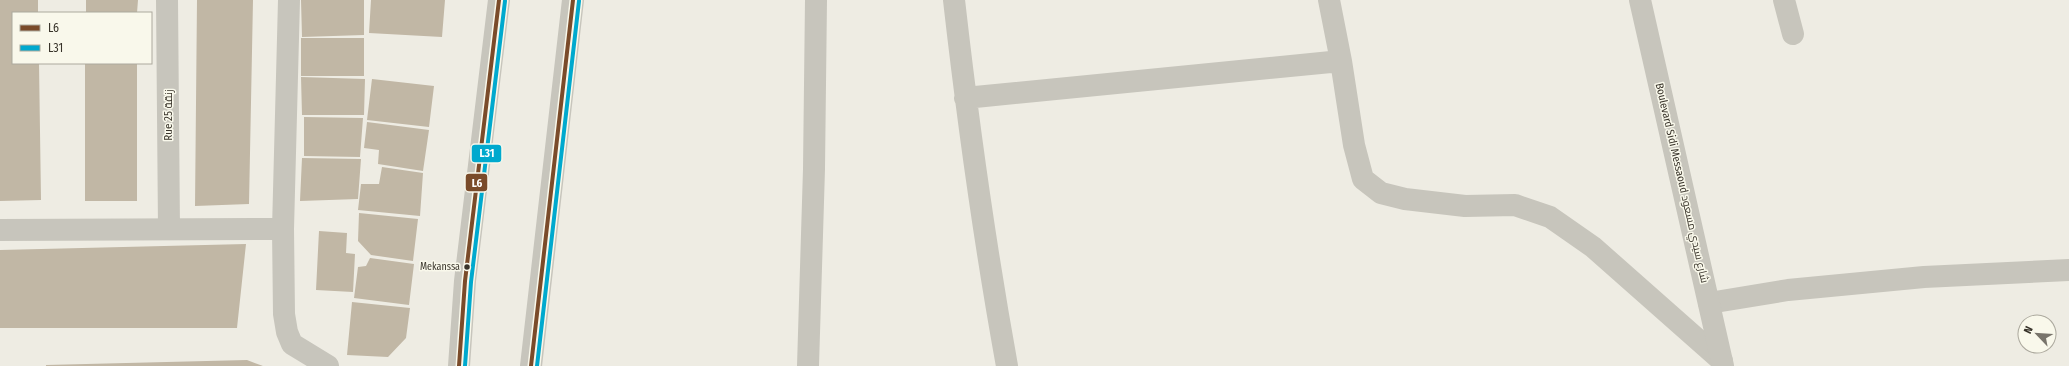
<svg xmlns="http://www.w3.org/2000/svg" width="2069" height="366" viewBox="0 0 2069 366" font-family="'Fira Sans Condensed',Cairo,sans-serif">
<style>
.building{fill:#c1b7a5}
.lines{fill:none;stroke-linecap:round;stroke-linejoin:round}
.minor{stroke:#c7c5bc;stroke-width:22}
.tertiary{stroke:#c7c5bc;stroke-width:22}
.bus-1-casing{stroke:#f9f8eb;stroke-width:7}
.bus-2-casing{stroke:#f9f8eb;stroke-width:7}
.bus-1{stroke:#7a4b2a;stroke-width:4}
.bus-2{stroke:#00a9ce;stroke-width:4}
.bus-dot{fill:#38332a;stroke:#f9f8eb;stroke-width:1.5}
.labels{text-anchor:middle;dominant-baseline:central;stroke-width:3;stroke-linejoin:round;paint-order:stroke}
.bus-label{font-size:10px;fill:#38332a;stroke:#f9f8eb;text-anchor:end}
.street-label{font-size:11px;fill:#38332a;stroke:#f9f8eb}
.line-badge{stroke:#f9f8eb;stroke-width:1.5}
.badge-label{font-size:11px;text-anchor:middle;font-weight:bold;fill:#fff}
</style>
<rect width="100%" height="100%" fill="#eeece3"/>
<!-- building -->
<path class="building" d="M0 0H38V13H13V63H39L41 200 0 201Z
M86 0H138L137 13H86Z
M197 0H253L249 204 195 206Z
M301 0H364V35L302 37Z
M371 0H445L442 37 369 33Z
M301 38H364V76H301Z
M85 63H137V201H85Z
M301 77 365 79 364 115H302Z
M372 79 434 86 429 127 367 120Z
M304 117 363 118 360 157 304 156Z
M367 122 429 130 423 171 378 164 379 150 364 148Z
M302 158 361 159 358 199 300 201Z
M382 167 423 173 420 216 358 210 361 184H379Z
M359 213 418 219 413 261 371 255 358 241Z
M319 231 347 233 346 253 355 254 353 292 316 290Z
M246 244 237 328H0V250Z
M370 258 414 264 409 305 354 298 358 267 366 266Z
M352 302 410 308 406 338 388 357 347 355Z
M247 360 263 366H46V365Z"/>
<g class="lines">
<!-- minor -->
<path class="minor" d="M167 0 169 229
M289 0 283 229 284 314 287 332 292 344 328 366
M954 0C968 123 985 245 1007 366
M1784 0 1793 34
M1341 61 1354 145 1363 179 1381 193 1405 199 1465 206 1515 205 1550 217 1593 247 1722 361
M965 98 1341 61 1329 0
M0 230 283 229
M1709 303 1788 290 1924 277 2069 270
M808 366 814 169 816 0"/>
<!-- tertiary -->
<path class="tertiary" d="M1640 0 1723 366
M459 366 465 281 499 0
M531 366 573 0"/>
<!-- bus-1 casing -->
<g class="bus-1-casing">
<path id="bus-1" d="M459 366 465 281 499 0
M531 366 573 0"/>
</g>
<!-- bus-2 casing -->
<g class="bus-2-casing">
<path id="bus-2" d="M465 366 471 282 505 1
M537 366 579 1"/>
</g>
<!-- bus-1 -->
<use href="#bus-1" class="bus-1"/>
<!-- bus-2 -->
<use href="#bus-2" class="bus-2"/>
</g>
<!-- markers -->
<circle class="bus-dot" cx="467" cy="267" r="3.5"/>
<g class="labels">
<!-- bus labels -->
<g class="bus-label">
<text x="460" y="267">Mekanssa</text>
</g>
<!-- street labels -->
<g class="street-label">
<text transform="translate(168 115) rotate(-90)">Rue 25 زنقة</text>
<text transform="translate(1682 183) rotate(77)">Boulevard Sidi Messaoud شارع سيدي مسعود</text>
</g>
</g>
<g class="line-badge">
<rect x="471" y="144" width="31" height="19" rx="4" fill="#00a9ce"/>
<rect x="465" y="173" width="23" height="19" rx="4" fill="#7a4b2a"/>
</g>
<g class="badge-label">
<text x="487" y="157">L31</text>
<text x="477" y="187">L6</text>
</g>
<!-- legend -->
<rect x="12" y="12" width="140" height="52" fill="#f9f8eb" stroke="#aca99e"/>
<rect x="20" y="25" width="20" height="6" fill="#7a4b2a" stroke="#aca99e"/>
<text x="48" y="32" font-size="12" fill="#38332a">L6</text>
<rect x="20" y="45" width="20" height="6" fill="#00a9ce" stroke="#aca99e"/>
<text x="48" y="52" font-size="12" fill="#38332a">L31</text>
<!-- north arrow -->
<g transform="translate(2037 334) rotate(295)"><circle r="19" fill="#f9f8eb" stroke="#aca99e"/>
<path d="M0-3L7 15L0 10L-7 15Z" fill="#78746b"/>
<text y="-6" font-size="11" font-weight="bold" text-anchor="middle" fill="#38332a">N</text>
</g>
</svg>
